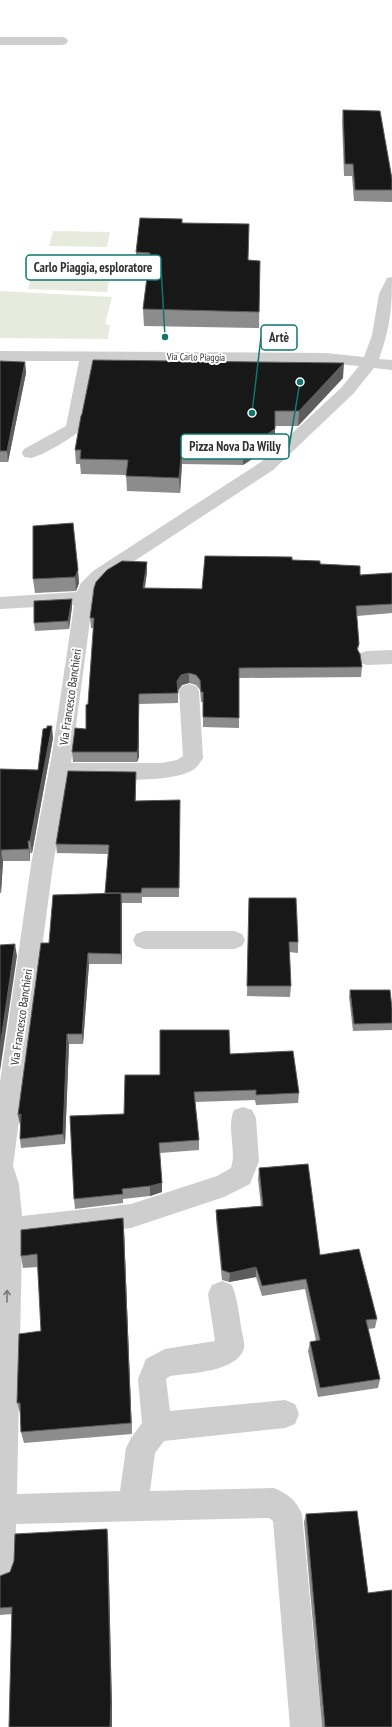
<svg xmlns="http://www.w3.org/2000/svg" width="392" height="1727" viewBox="0 0 392 1727" font-family="'PT Sans Narrow',sans-serif">
<style>
.green{fill:#e7ebdd}
.lines{fill:none;stroke-linecap:round;stroke-linejoin:round}
.minor{fill:#cecece;fill-rule:evenodd}
.wall{fill:#8c8c8c}
.shaded-wall{fill:#5d5d5d}
.building{fill:#181818;stroke:#5d5d5d}
.oneway{stroke:#787878}
.labels{text-anchor:middle;dominant-baseline:central;stroke-width:4;stroke-linejoin:round;paint-order:stroke}
.far-street-label{font-size:10px;fill:#313131;stroke:#fff}
.street-label{font-size:12px;fill:#313131;stroke:#fff}
.leader{fill:none;stroke:#0f766e;stroke-width:1.5}
.callout-dot{fill:#0f766e;stroke:#fff;stroke-width:1.5}
.callout{fill:#fff;stroke:#0f766e;stroke-width:1.5}
.callout-label{font-size:13px;text-anchor:middle;font-weight:bold;fill:#313131}
</style>
<rect width="100%" height="100%" fill="#fff"/>
<!-- green -->
<path class="green" d="M53 231 110 232 107 247 49 246Z
M35 263 112 266 107 292 28 289Z
M0 291 112 297 105 324 110 325 108 339 0 338Z"/>
<g class="lines">
<!-- minor -->
<path class="minor" d="M0 37H62L66 38 68 41 66 44 62 45H0Z
M392 277C392 310 390 328 379 359L392 360V370L374 368 353 394 273 470 107 579 96 589 93 598 71 763H162L177 760 183 756 179 691 182 686 189 684 196 686 199 691 203 758C200 763 196 769 191 771 167 784 97 779 68 779L53 865 13 1166 19 1184 22 1216 131 1204 217 1176 231 1168C237 1150 226 1128 234 1110L243 1107 252 1110 256 1118 259 1161 250 1184 224 1197 131 1228 22 1241 17 1494 120 1491 126 1448 131 1438 142 1423 138 1379 146 1359 165 1349 215 1341 208 1294 212 1285 222 1281 232 1285C237 1298 239 1312 241 1327 242 1333 245 1342 244 1348 238 1372 190 1373 170 1376L166 1379 170 1411 285 1400 295 1404 299 1414 295 1424 285 1428 164 1441 155 1453 150 1491 274 1488C288 1494 296 1500 302 1514L322 1727H290L273 1521 269 1518 16 1524 15 1568 11 1579 0 1583V1082L31 865 52 754 74 605 0 609V597L77 592 81 583 93 571 261 462 341 388 359 366 326 363 95 361 82 428C78 435 39 458 30 458 30 458 25 457 24 457L22 453 24 449 66 426 79 361H0V351L326 353 364 357 372 335 379 294 387 278Z
M392 650V664L367 665 360 663 357 658 360 653 367 651Z
M144 931H234L242 934 245 940 242 946 234 949H144L136 946 133 940 136 934Z"/>
</g>
<!-- wall -->
<path class="wall" d="M343 110 392 179V202L354 201 352 176H344L342 121Z
M182 223 248 260 260 261 259 328 144 326 143 309 149 269 136 268V252Z
M0 361 25 362 26 373 8 462H0Z
M343 378 298 426H275V444L243 465 182 464 180 493 127 491 126 475 81 474 80 464H76L75 450Z
M73 523 79 583 76 591 35 593 33 579Z
M292 560 320 564 360 575 392 573V613L357 616 359 644 358 651 362 667 361 677 239 678V728L203 727V702H201L200 690 196 685 189 683 182 685 178 690V703L139 704V757L137 762H73L72 752 86 729 88 704 94 628H91L90 618 147 562V572L145 588 202 589Z
M72 599V607L69 629 35 631 34 623Z
M53 738 32 853H30V861H3L1 893H0V769L38 770Z
M136 772V801L180 800 179 897H142V903H122V964H89L83 1044H69L65 1144 21 1148 20 1139 21 1125H20L49 943 105 894 108 854 57 853 56 844Z
M249 898 298 942V953L289 952 291 986 290 997 247 996Z
M350 990 392 1009V1030L353 1031 349 997Z
M230 1054 299 1093 298 1103 256 1105 255 1100 195 1102 199 1140V1150L160 1153 162 1192 150 1196 123 1199V1203L75 1209 74 1199 124 1114 160 1075Z
M259 1168 320 1255 377 1319 375 1328 368 1329 380 1379 378 1388 318 1397 308 1351 310 1342 316 1341 305 1289 262 1296 256 1277 229 1282 222 1280 216 1220V1210L261 1206 258 1179Z
M124 1230 132 1434 24 1443 21 1432 20 1413 17 1403 41 1331 38 1267 23 1268 21 1256Z
M306 1514 368 1593 392 1727H322L304 1522Z
M107 1529 108 1537 112 1708 12 1614 0 1615V1576Z"/>
<!-- shaded-wall -->
<path class="shaded-wall" d="M25 362 26 373 8 462 7 451Z
M344 363 343 378 298 426 299 411Z
M275 429V444L243 465V450Z
M182 449V464L180 493 179 478Z
M147 562V572L143 598V588Z
M78 570 79 583 76 591 75 577Z
M72 599V607L69 629 68 621Z
M189 673V683L182 685 178 691 177 681 181 675Z
M139 694V757L137 762V752Z
M52 726 53 738 32 853 30 841Z
M28 841 30 853V861L29 849Z
M1 850 3 861 1 893 0 885Z
M121 893 122 904V964L121 954Z
M15 944 17 956 0 1071V1047Z
M88 953 89 964 83 1044 82 1034Z
M67 1034 69 1044 65 1144 63 1134Z
M21 1114 23 1124 20 1125 18 1115Z
M162 1183V1192L150 1196V1186Z
M123 1218 124 1230 132 1434 131 1423Z
M256 1267V1277L229 1282 230 1273Z
M107 1529 108 1537 112 1708V1727H110Z"/>
<!-- building -->
<path class="building" d="M343 110 380 111 392 179V190H355L353 164H345Z
M140 218 182 219V223L249 224 248 260 260 261 259 312 143 309 150 253 136 252Z
M93 360 344 363 299 411H275V429L243 450 182 449 179 478 126 476 128 460 80 459 81 450H75L81 416 82 414Z
M0 361 25 362 7 451H0Z
M73 523 78 570 75 577 33 579V526Z
M205 556 292 557V560L320 561V564L360 566V575L392 573V604L356 606 359 644 357 649 360 654 362 667 239 668V718L203 717V692H201L200 680 196 675 189 673 181 675 177 681 178 693 139 694 138 748 137 752H72L75 728 86 729V705L88 704 94 618H90L94 588 96 582 107 570 122 561 147 562 143 588 202 589Z
M72 599 68 621 34 623V601Z
M47 726H52L30 841H28L29 849 1 850 0 870V769L38 770 43 729 47 728Z
M68 771 136 772 135 801 180 800 179 888H142L141 893H105L109 845 56 844Z
M121 893V954L88 953 82 1034H67L63 1134 20 1139 21 1114 18 1115 41 943H49L53 895Z
M249 898H296L298 942H289L291 986H247Z
M15 944 0 1047V945Z
M350 990H390L392 1009V1023L354 1024Z
M160 1030H229L230 1054 293 1051 299 1093 256 1095V1090L194 1092 199 1140 159 1143 162 1183 150 1186 122 1189 123 1194 74 1199 70 1116 124 1114 125 1075H160Z
M308 1164 320 1255 359 1249 377 1319 366 1320 380 1379 320 1388 310 1342 320 1340 306 1279 262 1286 256 1267 230 1273 222 1270 216 1210 263 1206 259 1168Z
M123 1218 131 1423 21 1432 20 1403H17L19 1334 41 1331 37 1254 21 1256V1230Z
M357 1511 368 1593 392 1590V1727H325L306 1514Z
M107 1529 111 1702 110 1727H9L12 1607 0 1608V1576L10 1572 14 1561 15 1534Z"/>
<!-- one-way arrows -->
<defs><path id="oneway-shaft" d="M-6 0H5M1.5-3L5.5 0L1.5 3" fill="none" stroke-width="1.6" stroke-linecap="round" stroke-linejoin="round"/></defs>
<use class="oneway" href="#oneway-shaft" transform="translate(7 1296) rotate(-90)"/>
<g class="labels">
<!-- far-street labels -->
<g class="far-street-label">
<text transform="translate(196 357) rotate(1)">Via Carlo Piaggia</text>
</g>
<!-- street labels -->
<g class="street-label">
<text transform="translate(70 697) rotate(-82)">Via Francesco Banchieri</text>
<text transform="translate(21 1017) rotate(-82)">Via Francesco Banchieri</text>
</g>
</g>
<!-- callouts -->
<path class="leader" d="M165 337L161 268M252 413L261 337M300 382L289 447"/>
<g class="callout-dot">
<circle cx="165" cy="337" r="4"/>
<circle cx="252" cy="413" r="4"/>
<circle cx="300" cy="382" r="4"/>
</g>
<g class="callout">
<rect x="26" y="255" width="135" height="25" rx="4"/>
<rect x="261" y="325" width="36" height="25" rx="4"/>
<rect x="181" y="434" width="108" height="25" rx="4"/>
</g>
<g class="callout-label">
<text x="93" y="272">Carlo Piaggia, esploratore</text>
<text x="279" y="342">Artè</text>
<text x="235" y="451">Pizza Nova Da Willy</text>
</g>
</svg>
